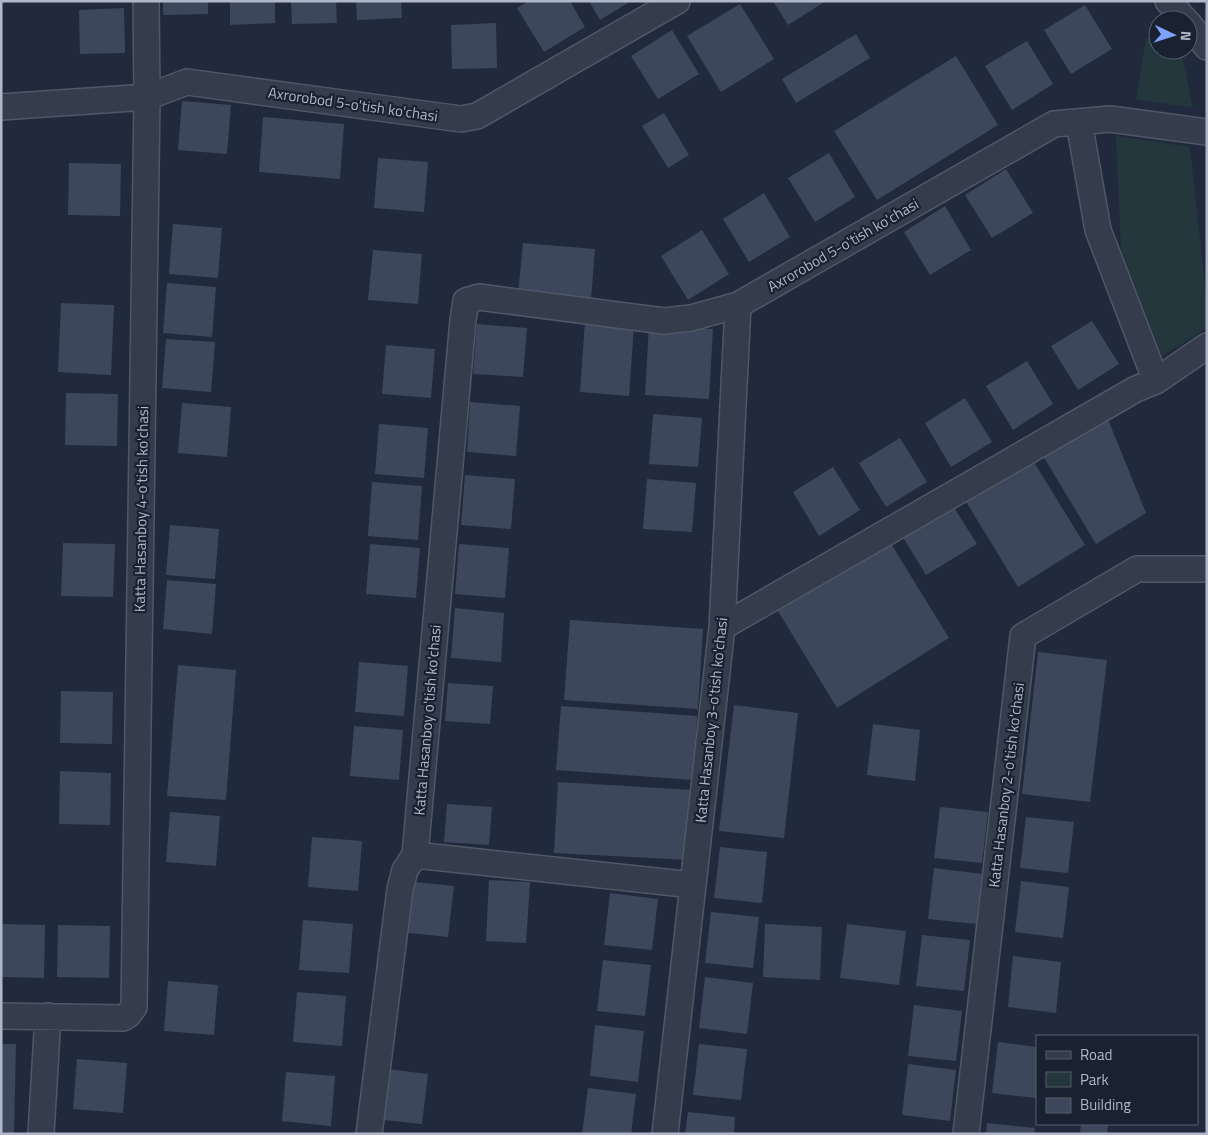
<svg xmlns="http://www.w3.org/2000/svg" width="1208" height="1135" viewBox="0 0 1208 1135" font-family="'Titillium Web',sans-serif">
<style>
.green{fill:#23373d}
.building{fill:#3d475b}
.lines{fill:none;stroke-linecap:round;stroke-linejoin:round}
.minor-casing{stroke:#505767;stroke-width:28}
.minor{stroke:#353c4c;stroke-width:25}
.labels{text-anchor:middle;dominant-baseline:central;stroke-width:4.5;stroke-linejoin:round;paint-order:stroke}
.street-label{font-size:15px;fill:#b0b7c8;stroke:#1a2131}
</style>
<rect width="100%" height="100%" fill="#21293c"/>
<!-- green -->
<path class="green" d="M1146 38 1158 40V50H1181L1193 108 1136 99Z
M1116 136 1190 147 1207 305V328L1162 356 1121 250Z"/>
<!-- building -->
<path class="building" d="M163 1H208V14L163 15Z
M230 1H275V23L230 25Z
M291 1H336L337 23 292 24Z
M356 1H401L402 18 357 20Z
M529 1H570L585 27 544 52 517 8Z
M589 1H631L600 20Z
M773 1H826L788 25Z
M740 4 774 59 721 92 687 36Z
M1085 5 1112 49 1071 74 1044 30Z
M124 8 125 53 80 54 79 10Z
M496 23 497 68 452 69 451 25Z
M672 30 699 74 658 99 631 56Z
M856 34 870 58 796 103 782 79Z
M1027 41 1053 84 1012 110 985 66Z
M956 56 998 125 877 200 834 131Z
M182 101 231 105 227 154 178 150Z
M664 113 689 155 668 168 642 126Z
M263 117 344 124 340 179 259 172Z
M829 153 855 197 815 222 788 178Z
M378 158 428 162 424 212 374 208Z
M69 163 121 164 120 216 68 215Z
M1006 169 1033 213 992 238 965 195Z
M764 193 790 237 749 262 723 219Z
M945 206 971 250 930 275 904 232Z
M173 224 222 228 218 278 169 274Z
M702 230 729 274 688 300 661 256Z
M523 243 595 249 591 300 518 294Z
M373 250 422 254 418 304 368 300Z
M167 283 216 287 212 337 163 333Z
M61 303 114 305 111 375 58 372Z
M1092 321 1119 364 1078 390 1051 346Z
M585 322 634 325 629 396 580 392Z
M477 324 527 328 523 377 473 374Z
M649 325 713 329 709 399 645 395Z
M166 339 215 342 211 392 162 388Z
M386 345 435 349 431 398 382 394Z
M1027 361 1053 404 1013 430 986 386Z
M66 393 118 394 117 446 65 445Z
M965 398 992 442 951 467 925 423Z
M470 402 520 406 516 456 467 452Z
M182 403 231 407 227 457 178 453Z
M653 414 702 418 698 467 649 464Z
M1107 417 1146 513 1096 544 1043 456Z
M379 424 428 428 424 478 375 474Z
M900 438 927 482 886 507 859 463Z
M1032 459 1085 545 1018 587 965 500Z
M833 467 860 510 819 536 793 492Z
M465 475 515 479 511 529 461 525Z
M647 479 696 483 692 532 643 529Z
M372 482 422 486 418 540 368 536Z
M953 506 977 544 926 575 903 537Z
M170 525 219 529 215 579 166 575Z
M890 542 949 638 837 708 778 611Z
M63 543 115 544 113 597 61 596Z
M370 544 420 548 416 598 366 594Z
M459 544 509 548 505 598 455 594Z
M167 580 216 584 212 634 163 629Z
M455 608 504 613 501 662 451 658Z
M570 620 703 629 698 709 564 700Z
M1038 652 1107 660 1090 802 1022 794Z
M359 662 408 666 404 716 355 712Z
M178 665 236 670 226 800 167 796Z
M448 683 493 686 490 724 445 721Z
M61 691 113 692 112 744 60 743Z
M734 705 798 713 784 838 719 831Z
M561 706 697 716 693 780 556 770Z
M873 724 920 730 915 781 867 775Z
M354 726 403 730 399 780 350 776Z
M60 771 111 773 110 825 59 824Z
M558 782 693 790 689 860 554 853Z
M447 804 492 807 489 845 444 842Z
M940 807 988 812 982 863 934 858Z
M170 812 220 816 216 866 166 862Z
M1026 817 1074 822 1068 873 1020 868Z
M312 837 362 841 358 891 308 887Z
M720 847 767 852 762 903 714 898Z
M934 868 982 874 976 924 928 919Z
M489 880 530 882 526 943 486 941Z
M406 881 454 886 448 937 400 932Z
M1021 881 1069 887 1063 938 1015 932Z
M610 893 658 899 652 950 604 945Z
M711 912 759 917 753 968 705 963Z
M303 920 353 924 349 973 299 970Z
M1 924 45 925 44 978 1 977Z
M765 924 822 927 820 980 763 977Z
M847 924 906 931 899 985 840 978Z
M58 925 110 926 109 978 57 977Z
M922 935 970 940 964 991 916 986Z
M1013 956 1061 962 1056 1013 1008 1007Z
M603 960 651 965 645 1016 597 1011Z
M705 977 753 983 747 1034 699 1028Z
M168 981 218 985 214 1035 164 1031Z
M297 992 346 996 342 1046 293 1042Z
M914 1005 962 1011 956 1061 908 1056Z
M595 1025 644 1031 638 1082 590 1076Z
M998 1042 1037 1047V1098L992 1093Z
M1 1044H16L14 1134H1Z
M699 1044 747 1049 741 1100 693 1095Z
M77 1059 127 1063 123 1113 73 1109Z
M908 1064 956 1070 950 1121 902 1115Z
M379 1068 428 1074 422 1124 374 1119Z
M286 1072 335 1076 331 1126 282 1121Z
M588 1088 636 1094 631 1134H582Z
M688 1112 735 1117 734 1134H685Z
M987 1123 1035 1128 1034 1134H986Z
M1081 1124 1108 1125 1107 1134H1080Z"/>
<g class="lines">
<!-- minor casing -->
<g class="minor-casing">
<path id="minor" d="M1168 1 1185 20
M1188 23 1207 47
M1 107 147 97 187 82 461 119 477 116 677 1
M1079 122 1098 230 1156 381
M722 627 1136 389 1156 381 1207 346
M415 855 693 885
M1 1016 123 1018 128 1015 134 1007 147 97 146 1
M41 1134 48 1016
M369 1134 400 889 405 870 415 855 463 320 466 301 479 297 664 321 691 318 738 305 1054 124 1110 119 1207 132
M665 1134 722 627 738 305
M966 1134 1023 636 1137 569H1207"/>
</g>
<!-- minor -->
<use href="#minor" class="minor"/>
</g>
<g class="labels">
<!-- street labels -->
<g class="street-label">
<text transform="translate(353 104) rotate(8)">Axrorobod 5-o'tish ko'chasi</text>
<text transform="translate(843 245) rotate(-30)">Axrorobod 5-o'tish ko'chasi</text>
<text transform="translate(141 509) rotate(-89)">Katta Hasanboy 4-o'tish ko'chasi</text>
<text transform="translate(427 720) rotate(-85)">Katta Hasanboy o'tish ko'chasi</text>
<text transform="translate(711 720) rotate(-84)">Katta Hasanboy 3-o'tish ko'chasi</text>
<text transform="translate(1006 785) rotate(-83)">Katta Hasanboy 2-o'tish ko'chasi</text>
</g>
</g>
<!-- border -->
<rect width="1208" height="1135" fill="none" stroke="#b0b7c8" stroke-width="5"/>
<!-- legend -->
<rect x="1036" y="1035" width="162" height="90" fill="#1a2131" stroke="#565d6d"/>
<rect x="1046" y="1051" width="25" height="8" fill="#353c4c" stroke="#565d6d"/>
<text x="1080" y="1060" font-size="15" fill="#b0b7c8">Road</text>
<rect x="1046" y="1072" width="25" height="15" fill="#23373d" stroke="#565d6d"/>
<text x="1080" y="1085" font-size="15" fill="#b0b7c8">Park</text>
<rect x="1046" y="1098" width="25" height="15" fill="#3d475b" stroke="#565d6d"/>
<text x="1080" y="1110" font-size="15" fill="#b0b7c8">Building</text>
<!-- north arrow -->
<g transform="translate(1173 35) rotate(94)"><circle r="24" fill="#1a2131" stroke="#565d6d"/>
<path d="M0-4L9 19L0 12L-9 19Z" fill="#7fa2fe"/>
<text y="-8" font-size="14" font-weight="bold" text-anchor="middle" fill="#b0b7c8">N</text>
</g>
</svg>
